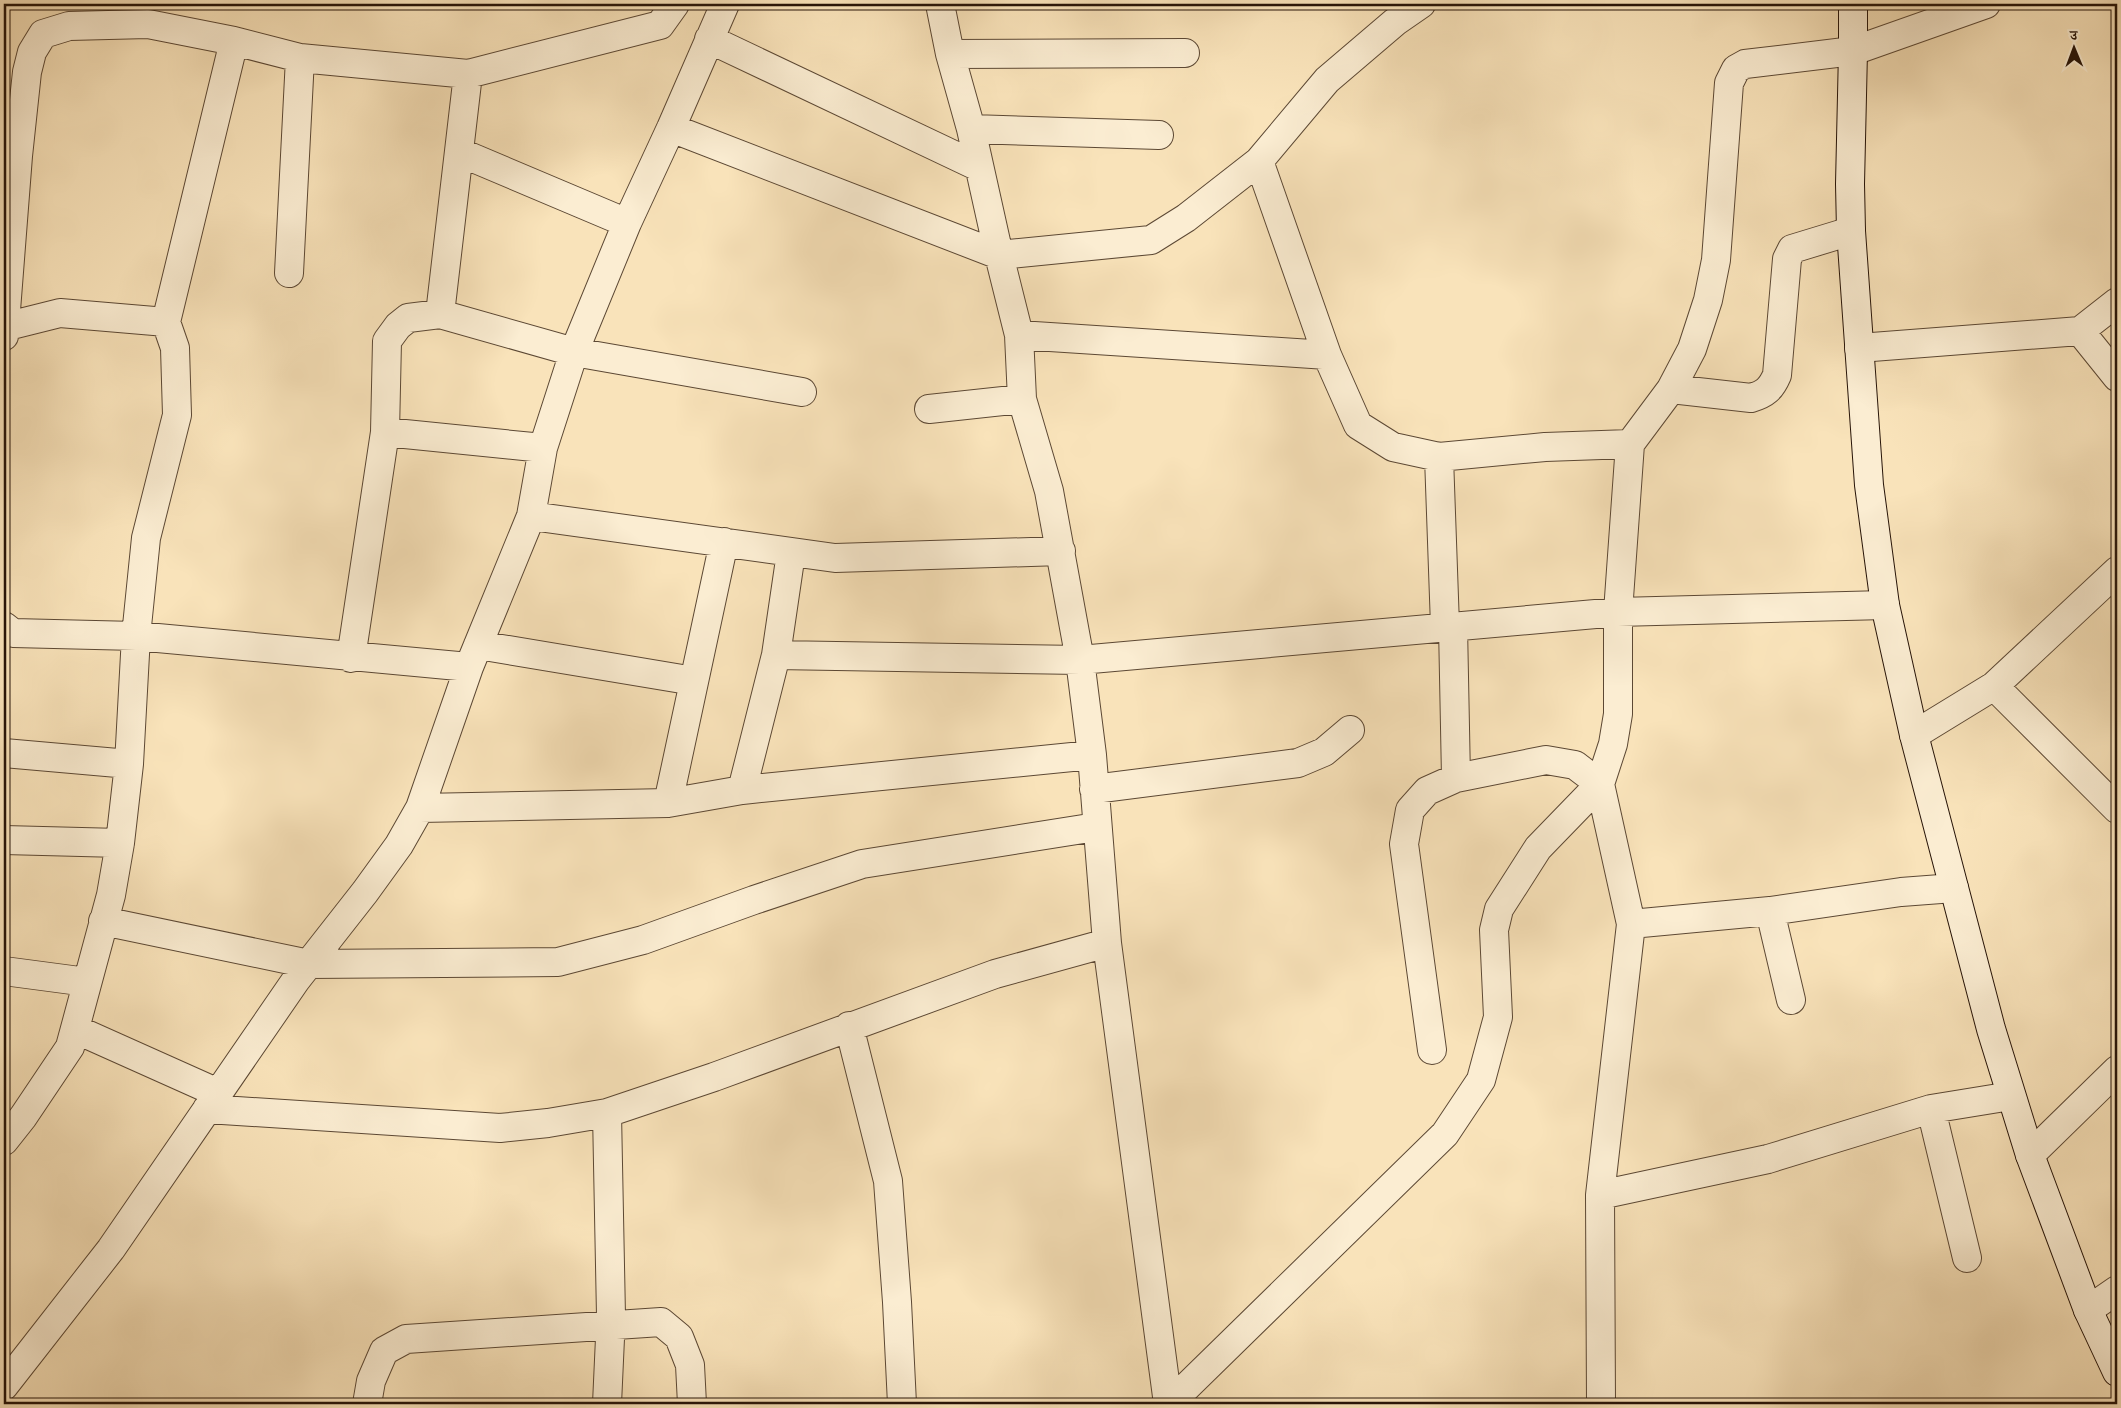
<svg xmlns="http://www.w3.org/2000/svg" width="2121" height="1408" viewBox="0 0 2121 1408" font-family="Cardo,'Noto Serif Devanagari',serif">
<style>
.lines{fill:none;stroke-linecap:round;stroke-linejoin:round}
.street-casing{stroke:#5c4834;stroke-width:30}
.secondary-casing{stroke:#271408;stroke-width:30}
.street{stroke:#fbedd2;stroke-width:28}
.secondary{stroke:#fbedd2;stroke-width:28}
</style>
<rect width="100%" height="100%" fill="#f9e3ba"/>
<filter id="stains"><feTurbulence type="fractalNoise" baseFrequency=".004" numOctaves="4"/><feColorMatrix values="0 0 0 0 .2 0 0 0 0 .09 0 0 0 0 .02 0 0 0 .5 -.17"/></filter>
<radialGradient id="worn" r=".72"><stop offset=".6" stop-color="#630" stop-opacity="0"/><stop offset="1" stop-color="#630" stop-opacity=".3"/></radialGradient>
<g class="lines">
<!-- street casing -->
<g class="street-casing">
<path id="street" d="M675 4 660 25 468 74 440 314 574 352 802 392
M940 4 950 54 971 129 999 255 1019 335 1022 399 1049 491 1080 660 1092 755 1107 943 1168 1404
M709 39 979 167
M950 54 1185 53
M671 128 999 255 1151 240 1186 218 1259 161 1327 80 1395 22 1421 4
M971 129 1159 135
M459 152 627 223
M1259 161 1327 355 1358 425 1393 447 1439 457 1545 447 1630 444
M289 273 300 58
M166 322 234 41
M4 327 60 313 166 322 175 348 177 415 146 538 136 636 129 764 120 843 111 895 70 1047 23 1117 4 1141
M2080 331 2117 377
M1019 335 1327 355
M4 336 18 156 27 72 32 52 43 34 69 26 148 24 234 41 300 58 468 74
M1859 348 2080 331 2117 302
M1671 389 1751 398C1765 394 1771 389 1777 375L1787 259 1792 249 1851 231
M929 409 1022 399
M385 432 543 448
M1439 457 1445 626
M531 516 835 558 1061 551
M4 626 13 633 136 636 469 667
M1453 626 1456 778
M478 645 694 681
M776 655 1080 660 1618 612 1885 605
M351 658 385 432 387 341 398 326 408 318 440 314
M1994 686 2117 809
M1914 735 1994 686 2117 571
M4 753 129 764
M1094 789 1298 763 1324 752 1350 730
M742 790 776 655 791 553
M668 803 724 542
M420 808 668 803 742 790 1092 755
M4 840 120 843
M1770 911 1791 1000
M103 921 309 964 558 962 643 940 754 900 862 864 1096 827
M1631 924 1770 911 1901 892 1954 888
M4 971 87 982
M849 1026 888 1181 897 1302 902 1404
M75 1029 218 1093
M1432 1050 1404 844 1410 810 1427 791 1456 778 1546 760 1575 765 1600 784 1631 924 1600 1195 1601 1404
M207 1109 500 1128 548 1123 607 1113 714 1077 995 974 1107 943
M1931 1109 1967 1258
M607 1113 611 1316 607 1404
M2030 1155 2117 1070
M1600 1195 1768 1159 1931 1109 2011 1096
M2088 1310 2117 1290
M4 1386 111 1249 296 980 365 892 399 845 420 808 469 667 531 516 543 448 574 352 627 223 671 128 725 4
M367 1404 371 1381 384 1351 406 1339 661 1322 679 1337 690 1365 692 1404
M1169 1404 1445 1134 1481 1080 1498 1017 1494 930 1499 909 1538 848 1600 784 1613 744 1618 714V612L1630 444 1671 389 1692 349 1708 300 1716 260 1729 83 1736 69 1745 64 1853 51 1986 4"/>
</g>
<!-- secondary casing -->
<g class="secondary-casing">
<path id="secondary" d="M1853 4V51L1850 184 1851 231 1869 485 1885 605 1914 735 1991 1029 2030 1155 2088 1310 2117 1372"/>
</g>
<!-- street -->
<use href="#street" class="street"/>
<!-- secondary -->
<use href="#secondary" class="secondary"/>
</g>
<!-- margin -->
<rect width="2121" height="1408" fill="none" stroke="#f9e3ba" stroke-width="20"/>
<rect x="5" y="5" width="2111" height="1398" fill="none" stroke="#271408" stroke-width="2.5"/>
<rect x="10" y="10" width="2101" height="1388" fill="none" stroke="#271408"/>
<!-- north arrow -->
<g transform="translate(2074 48) rotate(359)" stroke="#fbedd2" stroke-width="4" paint-order="stroke">
<path d="M0-4L9 19L0 12L-9 19Z" fill="#271408"/>
<text y="-8" font-size="14" font-weight="bold" text-anchor="middle" fill="#271408">उ</text>
</g>
<rect width="100%" height="100%" filter="url(#stains)"/>
<rect width="100%" height="100%" fill="url(#worn)"/>
</svg>
